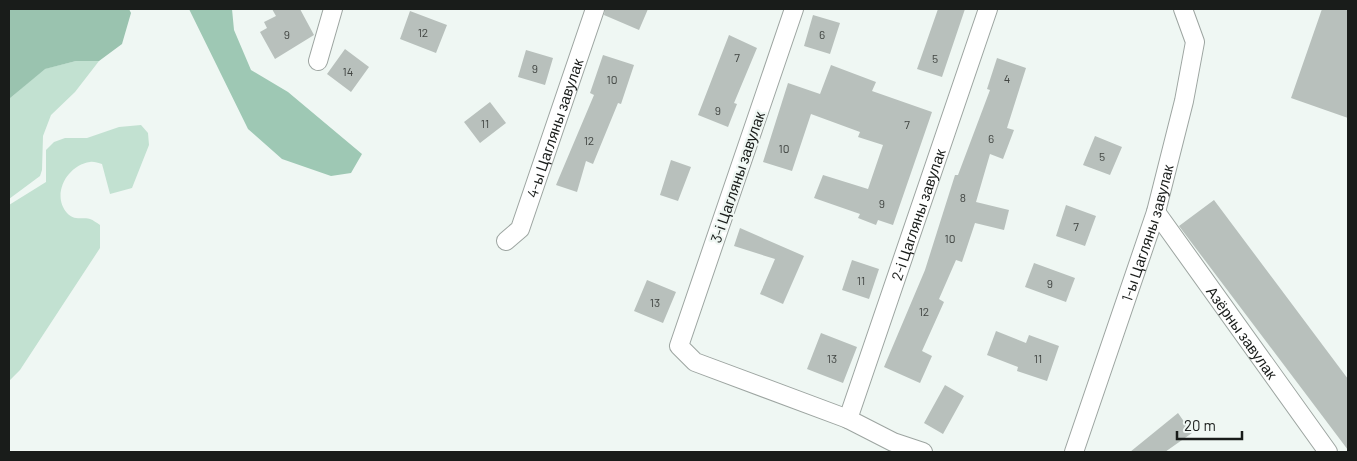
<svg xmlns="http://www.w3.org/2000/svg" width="1357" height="461" viewBox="0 0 1357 461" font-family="Barlow,sans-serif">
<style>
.green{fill:#c2e1d1}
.forest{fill:#9ec8b4}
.water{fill:#9ac3af}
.building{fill:#b8c0bc}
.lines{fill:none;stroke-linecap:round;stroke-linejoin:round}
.street-casing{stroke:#9da5a1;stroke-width:20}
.street{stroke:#fff;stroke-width:18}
.labels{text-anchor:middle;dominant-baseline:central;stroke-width:4.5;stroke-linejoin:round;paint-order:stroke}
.number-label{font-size:12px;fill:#414542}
.street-label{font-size:15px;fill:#191c1a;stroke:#eff7f3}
</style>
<rect width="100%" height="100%" fill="#eff7f3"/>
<!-- green -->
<path class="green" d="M76 61H99L75 92 51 115 43 136 42 170 40 176 9 199V99L44 69Z
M141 125 148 133 149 145 132 188 110 194 102 164C98 163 93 161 90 162 67 165 51 195 67 213 74 221 82 217 90 219 93 220 97 223 100 225V248L20 370 9 381V205L46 182V150L54 142 65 138H87L119 127Z"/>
<!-- forest -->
<path class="forest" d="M189 9H232L234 30 251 70 288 92 362 154 351 173 331 176 282 159 248 129Z"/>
<!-- water -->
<path class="water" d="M14 9H129L131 13 122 44 99 61H76L45 69 9 99V10Z"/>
<!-- building -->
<path class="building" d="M272 9H300L314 35 275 59 260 32 267 28 264 22 276 16Z
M605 9H648L639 30 604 15Z
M938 9H965L942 77 917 69Z
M1322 9H1348V118L1291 98Z
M410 11 447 25 436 53 400 39Z
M813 15 840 23 830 54 804 46Z
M729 35 757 48 734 103 737 104 728 127 698 115Z
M345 49 369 67 351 92 327 74Z
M526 50 553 58 545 85 518 77Z
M603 55 634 65 621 104 618 103 593 164 586 161 577 192 556 185 594 95 590 93Z
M997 58 1026 68 1007 128 1014 130 1003 159 990 154 976 202 1009 210 1004 230 975 223 962 262 956 260 939 299 944 302 922 351 932 356 920 383 884 367 925 270 955 175H958L990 90 987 89Z
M831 65 876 82 872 91 932 112 893 225 878 220 876 225 858 218 860 214 814 198 823 175 868 189 883 145 858 137 860 132 811 114 792 171 763 162 788 83 820 94Z
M490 102 506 123 480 143 464 122Z
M1095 136 1122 147 1110 175 1083 165Z
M671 160 691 167 678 201 660 195Z
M1214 200 1348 379V450L1179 226Z
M1066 205 1096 216 1085 246 1056 236Z
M740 228 804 256 783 304 760 294 775 259 734 246Z
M852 260 879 269 869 299 842 290Z
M1034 263 1075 278 1066 302 1025 287Z
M647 280 676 292 663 323 634 311Z
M996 331 1026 343 1029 335 1059 346 1047 381 1017 371 1018 367 987 355Z
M821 333 857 347 843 383 807 369Z
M945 385 964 396 943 434 924 423Z
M1178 413 1192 433 1165 452H1130Z"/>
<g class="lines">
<!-- street casing -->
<g class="street-casing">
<g id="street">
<path d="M794 9 679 346 695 362 848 419 893 442 923 452"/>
<path d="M318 61 333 9"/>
<path id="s1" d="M1156 212 1328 452"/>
<path id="s2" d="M506 241 520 229 595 9"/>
<path id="s3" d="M848 419 988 9"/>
<path id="s4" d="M1074 452 1156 212 1184 101 1195 42 1183 9"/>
</g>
</g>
<!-- street -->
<use href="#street" class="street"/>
</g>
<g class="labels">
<!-- number labels -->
<g class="number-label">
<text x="423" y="32">12</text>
<text x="287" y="34">9</text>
<text x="822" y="34">6</text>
<text x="737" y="57">7</text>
<text x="935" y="58">5</text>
<text x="535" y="68">9</text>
<text x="348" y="71">14</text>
<text x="1007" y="78">4</text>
<text x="612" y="79">10</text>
<text x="718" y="110">9</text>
<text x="485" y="123">11</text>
<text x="907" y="124">7</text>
<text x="991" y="138">6</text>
<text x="589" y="140">12</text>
<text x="784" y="148">10</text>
<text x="1102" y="156">5</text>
<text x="963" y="197">8</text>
<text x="882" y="203">9</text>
<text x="1076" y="226">7</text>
<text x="950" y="238">10</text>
<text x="861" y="280">11</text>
<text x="1050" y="283">9</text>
<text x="655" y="302">13</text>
<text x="924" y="311">12</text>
<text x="832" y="358">13</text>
<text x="1038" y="358">11</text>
</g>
<!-- street labels -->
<g class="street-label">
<text stroke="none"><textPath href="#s2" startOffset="125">4-ы Цагляны завулак</textPath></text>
<text transform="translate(737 177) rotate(-71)">3-і Цагляны завулак</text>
<text stroke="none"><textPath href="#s3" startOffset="216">2-і Цагляны завулак</textPath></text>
<text stroke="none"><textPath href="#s4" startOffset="231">1-ы Цагляны завулак</textPath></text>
<text stroke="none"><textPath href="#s1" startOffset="148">Азёрны завулак</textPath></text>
</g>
</g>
<!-- border -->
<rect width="1357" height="461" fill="none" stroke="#191c1a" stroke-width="20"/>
<!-- scale -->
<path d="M1177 431v8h65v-8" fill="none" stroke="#191c1a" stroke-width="2.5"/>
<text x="1184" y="431" font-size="15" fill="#191c1a" stroke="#eff7f3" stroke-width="4" paint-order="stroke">20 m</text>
</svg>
